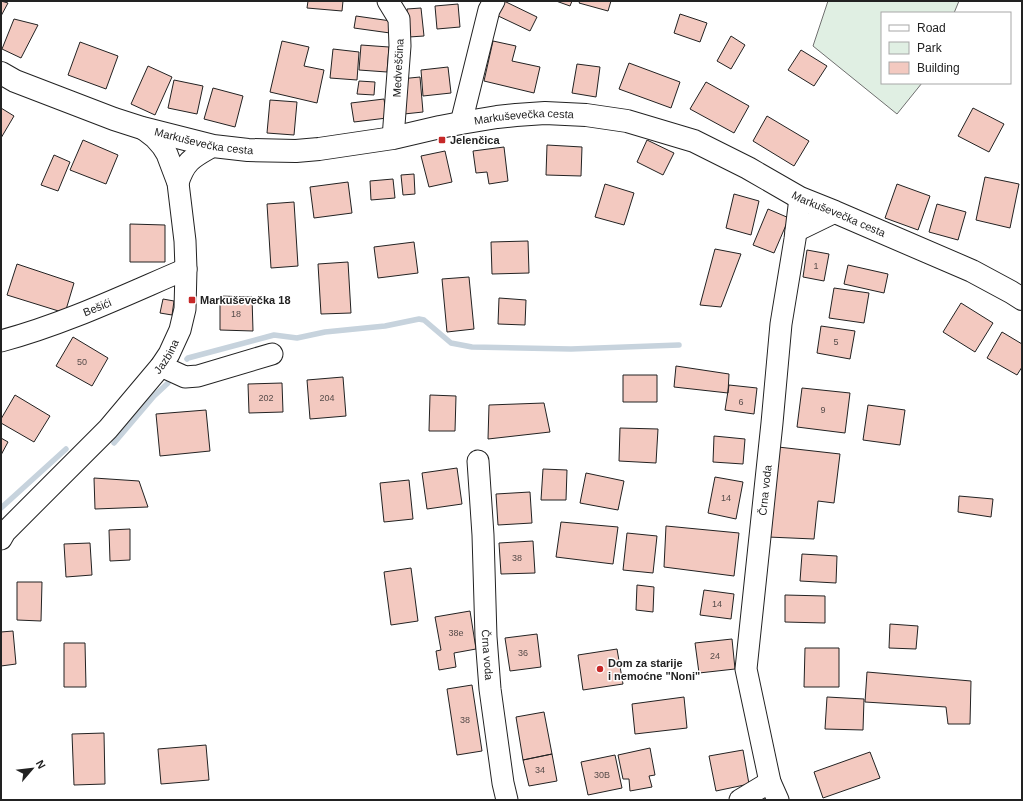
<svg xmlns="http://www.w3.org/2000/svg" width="1023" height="801" viewBox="0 0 1023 801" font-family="Helvetica,sans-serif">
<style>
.green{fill:#e0efe3;stroke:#6f6f6f}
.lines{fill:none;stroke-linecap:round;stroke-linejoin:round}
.stream{stroke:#c7d3dd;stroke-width:5.5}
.building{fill:#f3c9c0;stroke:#222}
.minor-casing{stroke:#222;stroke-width:23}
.major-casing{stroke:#222;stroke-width:24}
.minor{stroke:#fff;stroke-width:21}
.major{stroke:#fff;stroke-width:22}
.poi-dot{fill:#c62828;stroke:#fff;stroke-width:1.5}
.labels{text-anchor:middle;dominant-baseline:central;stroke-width:3;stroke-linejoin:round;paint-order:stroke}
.number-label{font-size:9px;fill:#564c4a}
.street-label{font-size:11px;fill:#222;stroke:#fff}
.poi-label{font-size:11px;font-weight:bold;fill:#222;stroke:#fff;text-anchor:start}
</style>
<rect width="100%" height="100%" fill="#fff"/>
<!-- green -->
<path class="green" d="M828 1H959L954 13H882V83H922L897 114 813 46Z"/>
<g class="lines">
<!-- stream -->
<path class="stream" d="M187 359 188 358 274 335 297 338 325 332 385 326 419 319 424 320 451 343 472 347 571 349 679 345
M114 443 154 396 168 383
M1 508 66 449"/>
</g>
<!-- building -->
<path class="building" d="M1 1 8 3 1 16Z
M308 1H343L342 11 307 8Z
M504 1 537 17 530 31 494 14Z
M556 1H572L570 6Z
M580 1H611L608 11 579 3Z
M458 4 460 27 437 29 435 6Z
M421 8 424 36 409 37 407 9Z
M680 14 707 23 700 42 674 33Z
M356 16 391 21 390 33 354 28Z
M14 19 38 25 21 58 2 49Z
M731 36 745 45 731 69 717 61Z
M282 41 309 47 304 66 324 70 317 103 270 92Z
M493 41 516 46 512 61 540 67 534 93 484 81Z
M80 42 118 56 106 89 68 75Z
M361 45 389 47 387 72 359 70Z
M333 49 359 52 357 80 330 78Z
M801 50 827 66 814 86 788 70Z
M629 63 680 82 671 108 619 89Z
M577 64 600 67 596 97 572 93Z
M148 66 172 77 155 115 131 104Z
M448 67 451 93 423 96 421 70Z
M420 77 423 112 404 114 400 79Z
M174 80 203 86 197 114 168 108Z
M359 81 375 82 374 95 357 94Z
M706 82 749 106 734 133 690 109Z
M213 88 243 96 235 127 204 119Z
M384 99 387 118 354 122 351 103Z
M270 100 297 102 294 135 267 133Z
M1 108 14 116 1 138Z
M973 108 1004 124 989 152 958 136Z
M767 116 809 141 794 166 753 141Z
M83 140 118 155 106 184 70 170Z
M647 140 674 153 663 175 637 162Z
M547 145 582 147 581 176 546 175Z
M504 147 508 181 489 184 487 172 476 173 473 151Z
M445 151 452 182 429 187 421 156Z
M54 155 70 162 58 191 41 185Z
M414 174 415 194 403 195 401 175Z
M985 177 1019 184 1010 228 976 220Z
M393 179 395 198 371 200 370 181Z
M348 182 352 213 314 218 310 187Z
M605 184 634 193 624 225 595 217Z
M897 184 930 196 918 230 885 218Z
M734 194 759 201 751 235 726 228Z
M294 202 298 266 271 268 267 204Z
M937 204 966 212 958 240 929 232Z
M768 209 789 218 774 253 753 245Z
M130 224 165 225V262H130Z
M528 241 529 273 492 274 491 242Z
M414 242 418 273 378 278 374 247Z
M715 249 741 254 721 307 700 305Z
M807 250 829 254 824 281 803 277Z
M348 262 351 313 321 314 318 264Z
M17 264 74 283 65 313 7 295Z
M848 265 888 274 884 293 844 284Z
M469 277 474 329 447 332 442 279Z
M834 288 869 293 864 323 829 318Z
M220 296 252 297 253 331 220 330Z
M499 298 526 300 525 325 498 324Z
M163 299 174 301 172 315 160 313Z
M961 303 993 323 975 352 943 332Z
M821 326 855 331 850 359 817 353Z
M1002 332 1022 344V367L1017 375 987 358Z
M73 337 108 358 92 386 56 366Z
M676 366 729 374 728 393 674 387Z
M623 375H657V402H623Z
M343 377 346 416 310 419 307 380Z
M282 383 283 412 249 413 248 384Z
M729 385 757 388 754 414 725 410Z
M802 388 850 393 845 433 797 427Z
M15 395 50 416 34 442 1 423V419Z
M430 395 456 396 455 431H429Z
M544 403 550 432 488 439 489 405Z
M868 405 905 410 900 445 863 440Z
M206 410 210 451 160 456 156 414Z
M620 428 658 429 656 463 619 461Z
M714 436 745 439 743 464 713 462Z
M1 438 8 442 1 455Z
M778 447 840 454 834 503 818 501 814 539 768 537Z
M457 468 462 504 427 509 422 473Z
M543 469 567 470 566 500H541Z
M586 473 624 481 618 510 580 503Z
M715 477 743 482 736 519 708 513Z
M94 478 139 481 148 507 95 509Z
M409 480 413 519 384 522 380 483Z
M530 492 532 523 498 525 496 494Z
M959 496 993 499 991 517 958 512Z
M561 522 618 527 613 564 556 557Z
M666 526 739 533 734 576 664 567Z
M130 529V560L110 561 109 530Z
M627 533 657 536 653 573 623 570Z
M533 541 535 573 501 574 499 543Z
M90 543 92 575 66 577 64 544Z
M802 554 837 556 836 583 800 581Z
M411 568 418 621 391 625 384 572Z
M17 582H42L41 621 17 620Z
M637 585 654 587 653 612 636 610Z
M704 590 734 594 731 619 700 615Z
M785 595 825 596V623L785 622Z
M470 611 476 649 454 653 456 667 439 670 436 651 441 650 435 617Z
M890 624 918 626 916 649 889 648Z
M13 631 16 664 1 666V632Z
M537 634 541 667 510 671 505 638Z
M732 639 735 669 699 673 695 643Z
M64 643H85L86 687H64Z
M805 648H839V687H804Z
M617 649 623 684 583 690 578 655Z
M867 672 971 681 970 724H948L946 707 865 702Z
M472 685 482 751 457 755 447 689Z
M684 697 687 728 635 734 632 704Z
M827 697 864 699 863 730 825 729Z
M544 712 552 754 523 760 516 717Z
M104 733 105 784 74 785 72 734Z
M206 745 209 780 161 784 158 749Z
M650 748 655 775 649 776 652 787 630 791 629 779H623L618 755Z
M743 750 749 784 716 791 709 756Z
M870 752 880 778 823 798 814 772Z
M552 754 557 781 529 786 523 760Z
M615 755 622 788 588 795 581 762Z"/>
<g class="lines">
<!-- minor casing -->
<g class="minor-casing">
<g id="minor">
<path d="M388 1 399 19 400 46 393 138"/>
<path d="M461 123 489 10 494 1"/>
<path d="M178 183C185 160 194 157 213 146"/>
<path d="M796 231 835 212"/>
<path id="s1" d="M1 341C65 324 125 295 186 269"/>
<path d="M161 366 185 377 198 376 272 354"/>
<path id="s2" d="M478 461 483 535 486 637 490 689 503 783 507 800"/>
<path id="s3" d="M1 539 5 532 108 429 161 366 169 354 180 330 185 309 186 269 185 241 178 183 167 154 162 146 155 138 142 128"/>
<path d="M740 800 770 782"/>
<path id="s4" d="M778 800 770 782 746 669 772 423 781 324 795 239 800 198"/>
</g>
</g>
<!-- major casing -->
<g class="major-casing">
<g id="major">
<path id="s5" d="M1 73 15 81 114 119 142 128 213 146 248 150 296 151 319 149 393 138 440 127 461 123 497 117 516 115 545 113 586 115 627 121 694 141 748 168 800 198 835 212 972 271 1011 292 1022 299"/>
</g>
</g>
<!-- minor -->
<use href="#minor" class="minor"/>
<!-- major -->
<use href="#major" class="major"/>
</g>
<!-- markers -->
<g class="poi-dot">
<rect x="438" y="136" width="8" height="8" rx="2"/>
<rect x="188" y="296" width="8" height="8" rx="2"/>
<circle cx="600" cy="669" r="4"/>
</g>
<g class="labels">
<!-- number labels -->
<g class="number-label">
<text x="816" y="266">1</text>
<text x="236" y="314">18</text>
<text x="836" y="342">5</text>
<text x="82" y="362">50</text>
<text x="266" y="398">202</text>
<text x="327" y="398">204</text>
<text x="741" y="402">6</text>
<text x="823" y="410">9</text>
<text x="726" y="498">14</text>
<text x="517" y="558">38</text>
<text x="717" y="604">14</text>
<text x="456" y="633">38e</text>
<text x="523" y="653">36</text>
<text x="715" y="656">24</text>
<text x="465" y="720">38</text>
<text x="540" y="770">34</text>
<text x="602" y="775">30B</text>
</g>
<!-- street labels -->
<g class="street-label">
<text transform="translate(398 68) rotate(-87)">Medveščina</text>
<text stroke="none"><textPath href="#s5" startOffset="539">Markuševečka cesta</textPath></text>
<text stroke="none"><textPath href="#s5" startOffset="215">Markuševečka cesta</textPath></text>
<text stroke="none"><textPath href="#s5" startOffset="875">Markuševečka cesta</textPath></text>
<text stroke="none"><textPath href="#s1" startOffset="102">Bešići</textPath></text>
<text stroke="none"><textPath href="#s3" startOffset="247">Jazbina</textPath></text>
<text stroke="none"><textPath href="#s4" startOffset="315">Črna voda</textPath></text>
<text stroke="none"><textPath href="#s2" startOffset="194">Črna voda</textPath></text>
</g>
<!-- poi labels -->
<g class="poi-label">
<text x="450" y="140">Jelenčica</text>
<text x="200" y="300">Markuševečka 18</text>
<text x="608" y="663">Dom za starije<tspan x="608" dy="13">i nemoćne "Noni"</tspan></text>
</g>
</g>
<!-- border -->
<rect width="1023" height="801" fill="none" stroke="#222222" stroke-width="4"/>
<!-- legend -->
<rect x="881" y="12" width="130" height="72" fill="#ffffff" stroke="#a7a7a7"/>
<rect x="889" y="25" width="20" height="6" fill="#ffffff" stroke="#a7a7a7"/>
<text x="917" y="32" font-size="12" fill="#222222">Road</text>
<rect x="889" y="42" width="20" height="12" fill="#e0efe3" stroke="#a7a7a7"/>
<text x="917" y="52" font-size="12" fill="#222222">Park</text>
<rect x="889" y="62" width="20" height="12" fill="#f3c9c0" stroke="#a7a7a7"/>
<text x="917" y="72" font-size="12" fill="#222222">Building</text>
<!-- north arrow -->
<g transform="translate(32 769) rotate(62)" stroke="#ffffff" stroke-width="3" paint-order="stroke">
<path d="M0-3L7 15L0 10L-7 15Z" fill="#222222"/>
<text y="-6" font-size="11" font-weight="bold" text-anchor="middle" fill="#222222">N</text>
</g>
</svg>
